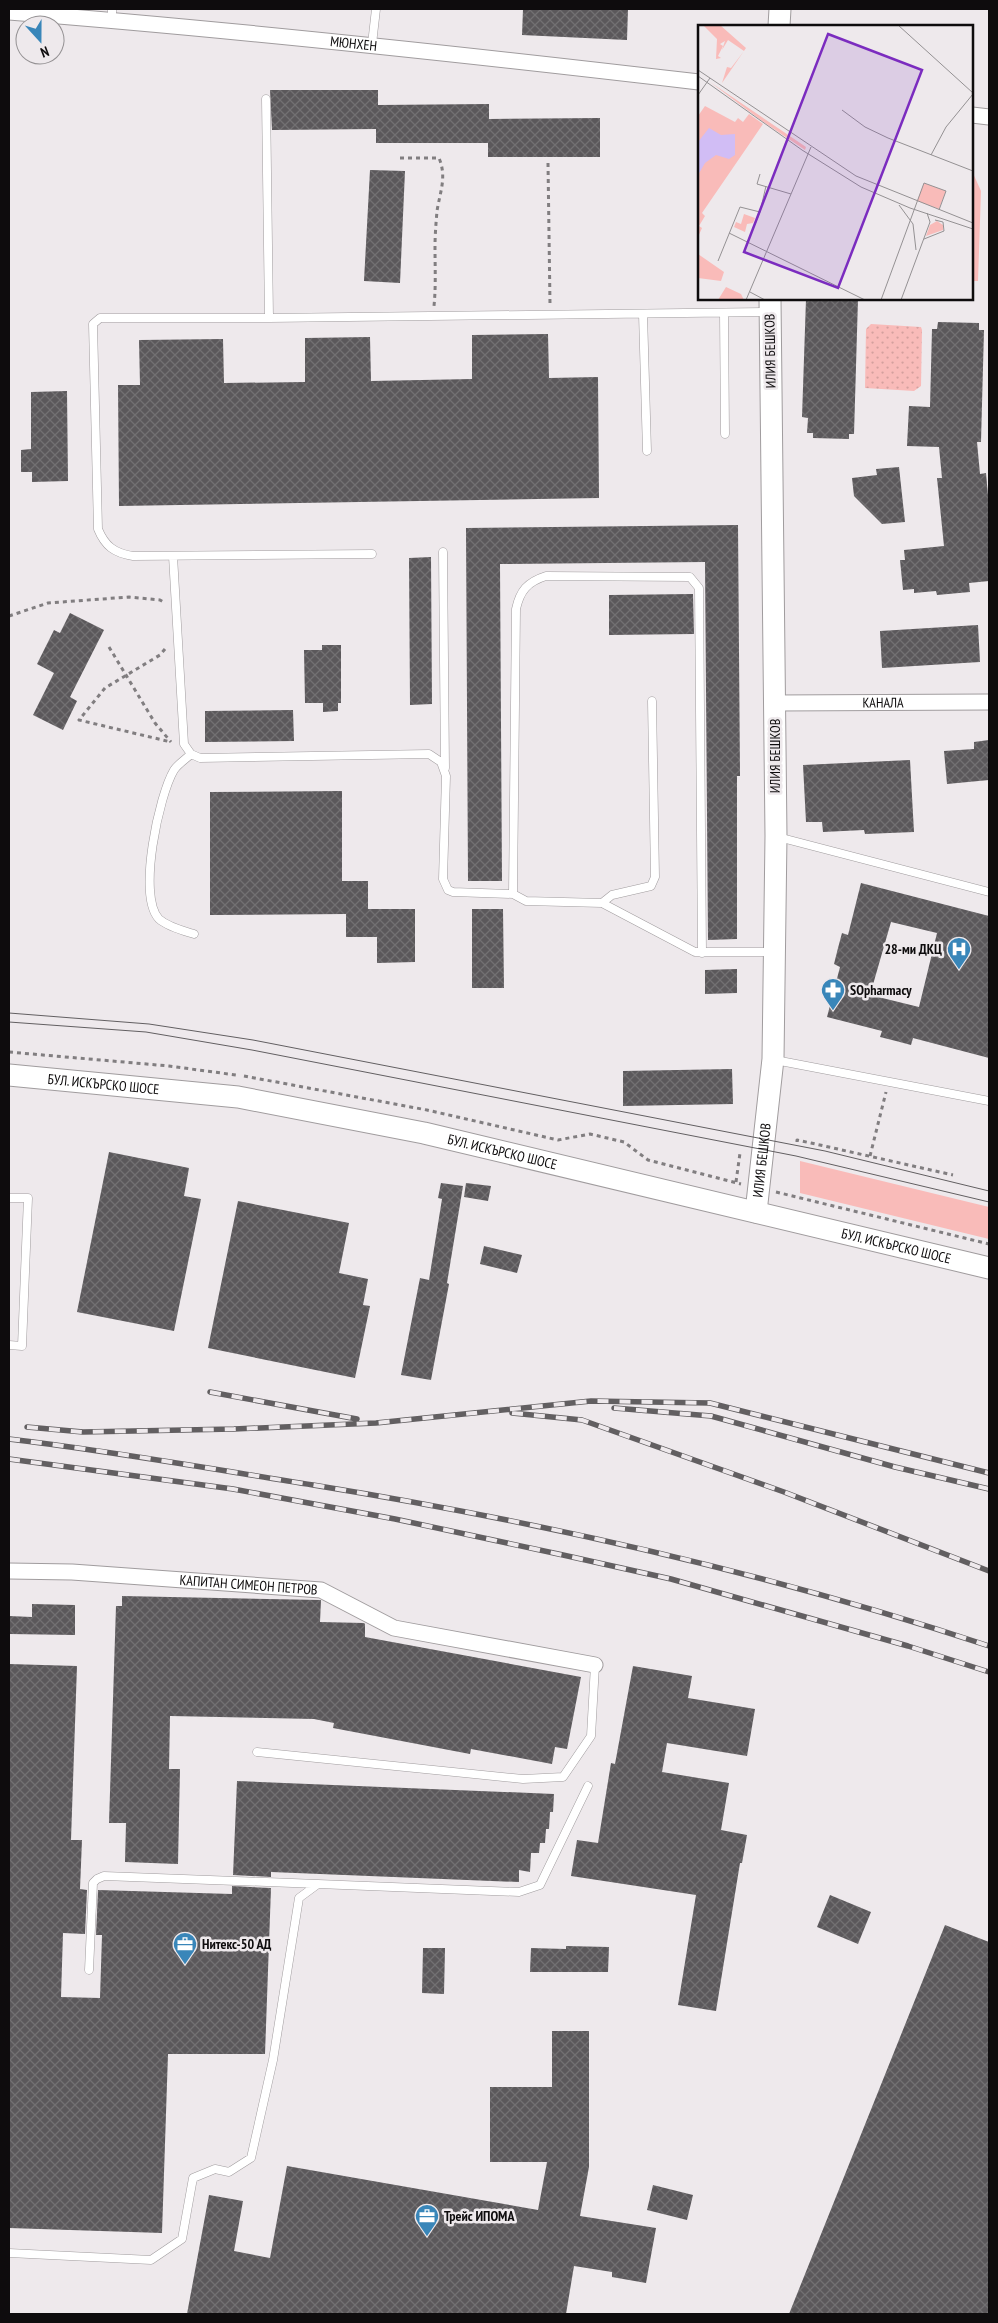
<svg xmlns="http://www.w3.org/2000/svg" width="998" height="2323" viewBox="0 0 998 2323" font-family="'PT Sans Narrow',sans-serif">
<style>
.grass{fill:#f9bbb9}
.park{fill:url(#park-dots)}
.building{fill:url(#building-cross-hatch);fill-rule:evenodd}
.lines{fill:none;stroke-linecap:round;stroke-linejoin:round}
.lane-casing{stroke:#a09c9e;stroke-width:9}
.street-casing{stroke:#a09c9e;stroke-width:17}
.secondary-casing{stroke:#a09c9e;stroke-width:23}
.path{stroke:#817e80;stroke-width:3;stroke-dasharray:4 4;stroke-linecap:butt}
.lane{stroke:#fff;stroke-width:8}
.street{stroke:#fff;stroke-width:15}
.secondary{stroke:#fff;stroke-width:21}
.tram{stroke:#625f61;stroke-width:1}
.rail-casing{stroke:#625f61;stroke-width:5.5}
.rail{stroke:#eee9ec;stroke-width:4;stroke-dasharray:11;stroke-linecap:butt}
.labels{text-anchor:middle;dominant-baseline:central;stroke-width:5;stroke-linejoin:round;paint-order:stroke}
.street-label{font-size:14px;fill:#0e0c0d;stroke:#eee9ec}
.poi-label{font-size:14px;font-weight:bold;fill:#0e0c0d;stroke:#eee9ec;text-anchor:start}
.inset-road{fill:none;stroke:#949193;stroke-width:1}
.view{fill:#7b2cbf;fill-opacity:0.15;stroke:#7b2cbf;stroke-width:2.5}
.inset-edge{fill:none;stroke:#0e0c0d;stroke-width:2.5}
</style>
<defs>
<pattern id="park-dots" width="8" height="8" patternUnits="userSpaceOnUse" patternTransform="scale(1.25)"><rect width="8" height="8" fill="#f9bbb9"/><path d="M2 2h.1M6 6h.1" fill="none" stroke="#d4a09e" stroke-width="1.8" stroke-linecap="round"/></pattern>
<pattern id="building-cross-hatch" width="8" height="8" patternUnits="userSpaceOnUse" patternTransform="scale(1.25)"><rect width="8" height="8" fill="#5b585b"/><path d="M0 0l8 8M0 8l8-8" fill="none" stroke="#727072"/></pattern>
</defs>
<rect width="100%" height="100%" fill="#eee9ec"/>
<!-- grass -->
<path class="grass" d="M972 171 981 191 978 281H972L974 192 972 191Z
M800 1161 989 1207V1239L800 1193Z"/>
<!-- park -->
<path class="park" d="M871 324 921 327 922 330 921 386 914 391 865 388 866 329Z"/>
<!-- building -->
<path class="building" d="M523 9H628L627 40 522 35Z
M270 90H378V105L489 104V119L600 118V157H488V143H376V129L272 130Z
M370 170 405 171 400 283 364 281Z
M806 299H858L854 434H849V439L813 438V433H807L808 418 802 417Z
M938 322 979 323V330H984L981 442H977L980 474 986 473 989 506V581L969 583 970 592 937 595 936 591 914 593V589L903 590 900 560H905L904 550 944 546 937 478H942L939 447 907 446 909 406 930 407 932 329H937Z
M548 334 549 378 598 377 599 498 119 506 118 385H140L139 340 223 339 224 383 305 382V338L370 337 371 381 472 379V335Z
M67 391 68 481 32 482V472H21V450L31 449V392Z
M899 467 905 522 882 524 854 496 852 478 877 475 876 469Z
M738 525 740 776H737V939L708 940 705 562 500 564 502 881H468L466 528Z
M431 557 432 704 410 705 409 558Z
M693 594 694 634 609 635V595Z
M70 613 104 630 70 697 77 701 63 730 33 715 54 673 37 664 54 630 60 633Z
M978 625 980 662 882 668 880 631Z
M322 645H341V703H338V711L323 712V703H305L304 650H322Z
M293 710 294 741 205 742V711Z
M989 740V780L947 784 944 751 974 749V742Z
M910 760 914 832 865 834 864 830 823 832 822 822H806L803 765Z
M342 791V881H368V909H415V962L377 963V937H346V914L210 915V792Z
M861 883 989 916V1058L913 1038 911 1045 896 1041 880 1037 882 1031 827 1017 840 967 834 964 838 948 842 933 848 935ZM891 922 937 933 919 1007 870 995Z
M472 909H503L504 988H472Z
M737 969V993L705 994V970Z
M732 1069 733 1104 623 1106V1071Z
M109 1152 189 1168 184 1196 201 1199 174 1331 77 1312Z
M441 1183 463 1186 447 1283 449 1284 431 1380 401 1375 420 1278 429 1280 442 1199 438 1198Z
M466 1183 491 1186 488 1201 464 1197Z
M238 1201 349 1223 339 1273 368 1279 363 1305 370 1306 355 1378 208 1348Z
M484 1246 522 1255 517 1273 480 1264Z
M122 1596 321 1600 320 1622 364 1623 365 1624V1637L581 1677 567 1749 555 1747 552 1764 471 1749 470 1754 333 1728 334 1723 314 1719 170 1716 169 1769H180L178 1864 125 1862 126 1823H109L116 1606H122Z
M32 1604 75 1605V1635L9 1634V1616L32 1617Z
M9 1664 77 1666 71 1840H82L80 1889 87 1890 85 1934 63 1933 61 1997 100 1998 102 1935H96L98 1890 232 1894V1886L271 1888 265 2054H168L162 2233 9 2228Z
M633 1666 692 1676 688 1698 755 1709 747 1756 667 1743 662 1772 729 1783 721 1830 747 1835 742 1863H740L716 2011 678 2005 696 1895 571 1876 577 1840 598 1843 611 1763 615 1764Z
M237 1781 554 1794 553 1812H550L549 1829H546L545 1843H540L539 1853H531L530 1872 519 1870V1882L271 1872V1877L233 1875Z
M830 1895 871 1912 858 1944 817 1927Z
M945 1925 989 1942V2314H789Z
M566 1946 609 1947 608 1972H530L531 1948 566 1949Z
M423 1948H445L444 1994 422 1993Z
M552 2031H589V2167L580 2216 656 2228 646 2283 612 2277V2272L574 2266 566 2314H187L209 2195 243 2201 234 2251 270 2258 287 2166 538 2210 547 2162H490V2087H552Z
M653 2185 693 2195 687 2220 647 2210Z"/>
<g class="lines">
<!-- lane casing -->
<g class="lane-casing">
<path id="lane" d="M112 9V20
M372 44 376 9
M266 99 269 318
M724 313 725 434
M643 314 647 451
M443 552 445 768
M372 554 133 556C114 553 105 546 98 529L93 324 100 318H269L769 312
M173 556 184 744 191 754 200 758 429 754 441 762 446 776 443 879 448 890 453 892 513 894 526 901 602 903 695 952H772
M191 754C186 759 178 764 174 770 159 795 137 896 159 919 168 927 184 931 194 934
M778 837 989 892
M513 894 516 609C520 591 527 582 546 576L690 577 699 588 702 953
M602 903 612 895 651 886 655 877 652 701
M775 1060 989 1101
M9 1198H28L22 1346 9 1345
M257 1752 523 1779 563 1777 591 1736 595 1665
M89 1970 93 1883 97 1879 104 1876 318 1884
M9 2253 151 2260 182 2239 193 2178 215 2169 229 2172 251 2158 273 2060 299 1898 318 1884 519 1892 540 1885 588 1786"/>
</g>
<!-- street casing -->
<g class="street-casing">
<g id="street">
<path id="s1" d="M9 12C240 30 469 55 699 82"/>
<path d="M972 115 989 117"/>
<path id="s2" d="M775 703 989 702"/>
<path id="s3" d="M9 1571 72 1572 321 1590 394 1628 595 1665"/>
</g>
</g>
<!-- secondary casing -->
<g class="secondary-casing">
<g id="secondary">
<path d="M779 26 780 9"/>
<path id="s4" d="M9 1075 238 1097 424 1133 989 1268"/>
<path id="s5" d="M756 1212 773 1059 776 836 770 299"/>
</g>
</g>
<!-- path -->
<path class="path" d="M400 158H439C447 177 440 192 437 211 436 223 435 235 435 247 435 267 436 286 434 306
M548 163 550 304
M9 616 48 603 129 597 160 600 165 603
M109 647 155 723 171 742
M165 649 160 655 105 688 79 720 171 742
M9 1052 169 1066 236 1075
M244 1076 427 1110 558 1140 590 1134 624 1142 648 1160 741 1184
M797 1142V1140L811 1143 953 1175
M870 1156 886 1092
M736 1182 740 1153
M776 1192 989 1244"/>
<!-- lane -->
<use href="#lane" class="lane"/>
<!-- street -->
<use href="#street" class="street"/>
<!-- secondary -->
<use href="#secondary" class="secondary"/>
<!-- tram -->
<path class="tram" d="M9 1013 149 1024 253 1040 825 1151 989 1191
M9 1022 146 1032 252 1050 796 1156 989 1202"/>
<!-- rail casing -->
<g class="rail-casing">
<path id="rail" d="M210 1392 357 1419
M614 1408 711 1416 895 1467 989 1489
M512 1413 582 1420 784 1492 989 1571
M27 1427 83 1432 234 1429 376 1423 591 1401 710 1403 989 1473
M9 1439C111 1451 212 1469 313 1485 542 1522 769 1573 989 1646
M9 1459 233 1489 395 1519 563 1555 671 1579 908 1646 989 1672"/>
</g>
<!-- rail -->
<use href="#rail" class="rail"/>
</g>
<!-- icons -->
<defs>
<g id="hospital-pin" transform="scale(1.25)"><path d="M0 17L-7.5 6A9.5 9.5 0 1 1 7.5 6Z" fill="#3986b9" stroke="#eee9ec"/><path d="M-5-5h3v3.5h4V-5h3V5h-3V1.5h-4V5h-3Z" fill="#fff"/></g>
<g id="pharmacy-pin" transform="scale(1.25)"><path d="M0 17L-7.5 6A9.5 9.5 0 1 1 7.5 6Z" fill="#3986b9" stroke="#eee9ec"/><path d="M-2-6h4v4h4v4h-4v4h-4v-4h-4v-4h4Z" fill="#fff"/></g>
<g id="office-pin" transform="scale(1.25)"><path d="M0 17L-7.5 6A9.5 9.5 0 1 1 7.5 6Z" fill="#3986b9" stroke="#eee9ec"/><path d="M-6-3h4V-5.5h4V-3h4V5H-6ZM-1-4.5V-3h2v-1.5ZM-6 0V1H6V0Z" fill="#fff"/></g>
</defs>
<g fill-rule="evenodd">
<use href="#hospital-pin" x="959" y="949"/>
<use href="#pharmacy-pin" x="833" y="990"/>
<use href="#office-pin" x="185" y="1944"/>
<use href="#office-pin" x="427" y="2216"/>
</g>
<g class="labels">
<!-- street labels -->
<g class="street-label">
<text stroke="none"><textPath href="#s1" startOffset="346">МЮНХЕН</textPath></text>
<text transform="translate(770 351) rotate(-91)">ИЛИЯ БЕШКОВ</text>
<text stroke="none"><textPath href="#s2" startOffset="108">КАНАЛА</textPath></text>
<text transform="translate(775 756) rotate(-90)">ИЛИЯ БЕШКОВ</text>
<text stroke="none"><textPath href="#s4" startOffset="95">БУЛ. ИСКЪРСКО ШОСЕ</textPath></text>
<text stroke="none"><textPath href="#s4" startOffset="500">БУЛ. ИСКЪРСКО ШОСЕ</textPath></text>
<text stroke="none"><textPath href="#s5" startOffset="52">ИЛИЯ БЕШКОВ</textPath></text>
<text stroke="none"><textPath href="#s4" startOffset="905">БУЛ. ИСКЪРСКО ШОСЕ</textPath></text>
<text stroke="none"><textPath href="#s3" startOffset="240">КАПИТАН СИМЕОН ПЕТРОВ</textPath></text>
</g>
<!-- poi labels -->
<g class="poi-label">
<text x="942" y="949" text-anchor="end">28-ми ДКЦ</text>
<text x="850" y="990">SOpharmacy</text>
<text x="202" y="1944">Нитекс-50 АД</text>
<text x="444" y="2216">Трейс ИПОМА</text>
</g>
</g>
<!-- overview -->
<g transform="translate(698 25)">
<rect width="275" height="275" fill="#eee9ec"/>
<path d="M5 0H22L48 23 24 58 29 42 33 43 46 26 30 15 24 25 27 16 22 19 25 21 20 31 23 33 18 34 19 14ZM12 57 108 122 107 125 64 96ZM28 262 43 269 46 275H20Z" fill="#f9bbb9"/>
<path d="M239 196 245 200V205L228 211 232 200Z" fill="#f9bbb9"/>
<path d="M7 81 37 97 40 93 45 97 51 89 65 99 4 188 7 191 1 201 4 203 0 212V91ZM226 158 248 166 241 184 219 176ZM46 189 57 193 55 198 49 199 47 207 36 202 38 197 43 199ZM0 229 26 247 23 256 0 253Z" fill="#f9bbb9"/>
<path d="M11 103 23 110 37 109V130L31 134 18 130 7 138 0 150V117Z" fill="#d1bdf5"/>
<path class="inset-road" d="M200 0 275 68M0 45 158 151 275 198M0 51 104 125 163 162 212 183 275 204M0 70 12 53M144 85 167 102 190 113 275 146M233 130 248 102 275 69M62 149 59 159 93 169M201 180 215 199 218 225M31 208 167 275M226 214 246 206 245 197 237 195M50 216 62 187 68 161M20 236 42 182 62 187M52 267 67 275M48 275 113 122M183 275 226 158 248 166 241 185M203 275 232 197 229 188"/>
<path class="view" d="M130 9 224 45 140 263 46 227Z"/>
<rect width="275" height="275" class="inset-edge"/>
</g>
<!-- border -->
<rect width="998" height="2323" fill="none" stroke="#0e0c0d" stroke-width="20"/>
<!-- north arrow -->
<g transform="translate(40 40) rotate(159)"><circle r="24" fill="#eee9ec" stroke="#949193"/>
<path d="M0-4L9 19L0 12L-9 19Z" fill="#3986b9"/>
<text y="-8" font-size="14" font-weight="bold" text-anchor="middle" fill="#0e0c0d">N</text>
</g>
</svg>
